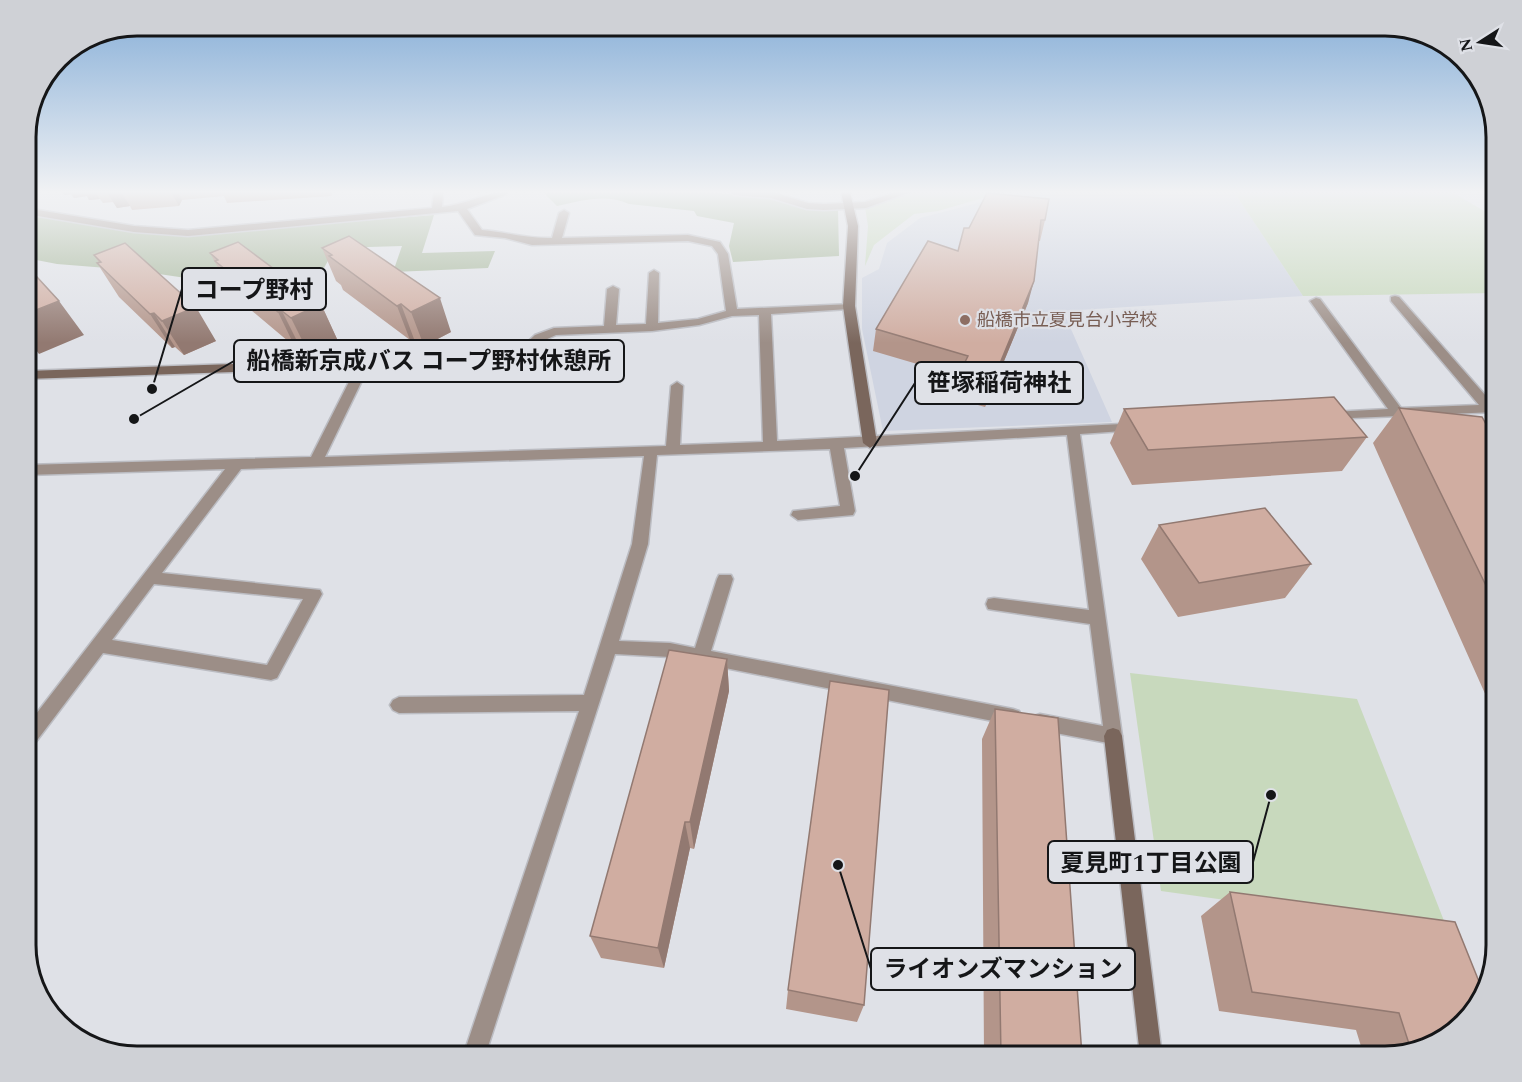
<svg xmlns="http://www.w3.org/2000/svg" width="1522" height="1082" viewBox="0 0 1522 1082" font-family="Spectral,'Noto Sans JP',serif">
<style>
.built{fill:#cfd4e1}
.green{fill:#c8d9bd}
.forest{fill:#a4b598}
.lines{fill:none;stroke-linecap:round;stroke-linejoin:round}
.street-casing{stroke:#bbbcc2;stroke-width:3}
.secondary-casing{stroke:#bbbcc2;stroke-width:3}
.street{fill:#9c8e87;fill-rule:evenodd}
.secondary{fill:#7a665c;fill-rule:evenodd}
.wall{fill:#b3958a}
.shaded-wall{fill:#927971}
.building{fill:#d0ada1;stroke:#927971;stroke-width:1.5}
.education-dot{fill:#8d6e63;stroke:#dfe1e7;stroke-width:2}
.labels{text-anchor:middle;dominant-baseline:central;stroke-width:4.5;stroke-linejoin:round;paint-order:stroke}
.far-education-label{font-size:18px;fill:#785e54;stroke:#dfe1e7;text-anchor:start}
.rim{fill:none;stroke:#151618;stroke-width:3}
.leader{fill:none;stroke:#151618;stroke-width:2}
.callout-dot{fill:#151618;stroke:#dfe1e7;stroke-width:2}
.callout{fill:#dfe1e7;stroke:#151618;stroke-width:2}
.callout-label{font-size:24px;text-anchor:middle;font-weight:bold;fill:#151618}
</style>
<rect width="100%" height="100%" fill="#dfe1e7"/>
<!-- built -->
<path class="built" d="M1020 192H1234L1303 296 1063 311 1112 422 883 431 862 329V278L879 269 887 243 920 218Z"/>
<!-- green -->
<path class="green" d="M912 192H1003L938 211 914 214 874 245 865 266 868 226 865 207Z
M1234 192H1452L1496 218V293L1303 296Z
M1130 673 1357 699 1448 931 1161 891Z"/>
<!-- forest -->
<path class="forest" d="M543 192H709L769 198 805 207 838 209 839 256 733 262 729 246 734 223 697 216 694 211 629 204C605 193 581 201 557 206Z
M26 214 129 232 185 235 434 215 422 253 495 251 488 268 393 272 402 246 335 248 324 268 299 273 186 278 132 270 57 264 26 258Z"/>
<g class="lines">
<!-- street casing -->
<g class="street-casing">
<path id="street" d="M434 192H443L442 207C465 205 486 192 508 192L507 194 467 209 482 230C506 232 528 239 552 238L559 213 564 210 569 213 562 238 688 235 720 242 728 254 737 309 853 304V308L849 309 771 314 777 441 1142 423 1144 426 1142 429 1137 430 1080 434 1122 736 1119 742 1113 744 1040 730 1034 728 1031 722 1034 716 1040 714 1103 726 1090 624 994 610 988 609 986 604 988 599 994 598 1089 610 1067 435 844 448 855 511 853 515 798 520 791 515 793 511 840 506 830 449 657 455 648 544 619 641 670 643 695 648 717 579 719 575H731L733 579 711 651 1013 709 1019 711 1022 717 1019 723 1013 725 670 657 615 654 485 1056H463L579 711 399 713 393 710 390 705 393 700 399 697 584 695 632 544 644 456 241 469 162 573 320 590 322 594 277 678 271 680 103 653 32 747 26 749V727L225 469 26 475V465L311 457 358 364 364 360 370 364 325 457 666 446 671 386 677 382 683 386 680 445 763 442 759 315 732 316 699 325 652 331 556 335 543 341 518 363 462 368 456 364 462 360 511 357 535 335 554 328 604 326 607 289 613 286 619 289 616 325 646 324 649 273 654 270 659 273 658 323 698 319 726 311 718 254 712 246 688 241 532 245 505 238 475 235 458 211 188 236 134 232 26 214V208L134 226 188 230 432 208ZM154 584 303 599 267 665 112 640Z
M730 192H772L808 203 824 204 865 202 897 192H910L866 208 824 210 807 209 771 198 735 195Z
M1395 296 1399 297 1493 404H1496V412L1327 419 1325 416 1332 412 1388 409 1310 301 1316 298 1320 299 1401 408 1479 405 1391 301V297Z"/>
</g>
<!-- secondary casing -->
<g class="secondary-casing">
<path id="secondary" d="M841 192H850L858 226 855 306 877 443 870 448 863 443 843 306 848 226Z
M377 359 462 360 468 364 462 368 377 367 26 379V371Z
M1113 728 1119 730 1122 736 1162 1056H1140L1104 736 1107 730Z"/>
</g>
<!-- street -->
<use href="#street" class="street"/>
<!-- secondary -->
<use href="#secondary" class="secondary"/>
</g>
<!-- wall -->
<path class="wall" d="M62 192H333L332 196 227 203 224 196 182 200 179 206 132 210 130 206 117 208 113 202 103 203 100 199 89 200 87 196 74 198 71 194 65 195Z
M987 193 1045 220 1040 241H1038L1028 303 985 407 953 398 958 376 873 351 876 329 958 251Z
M322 248 451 332 424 346 414 339 410 340 343 290 341 285 336 281Z
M210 253 321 304 337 339 308 352 299 345 295 347 233 295Z
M94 255 216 341 184 355 175 347 172 348 119 297 97 263H99Z
M1399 408 1496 442V717L1495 716 1373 443Z
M1124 409 1367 437 1342 471 1132 485 1110 443Z
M1159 525 1311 564 1285 598 1178 617 1141 559Z
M727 659 729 691 694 849 690 848 664 968 601 958 590 936Z
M995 709 1082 1056H984L982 739Z
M1230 892 1482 989 1435 1045 1385 1056H1364L1356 1030 1219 1011 1201 916Z
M788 990 864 1005 857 1022 786 1009Z"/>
<!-- shaded-wall -->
<path class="shaded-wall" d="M62 192H95L100 199 89 200 87 196 74 198 71 194 65 195Z
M107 192H121L130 206 117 208Z
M171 192H178L182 200 179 206Z
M1034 281 1028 303 985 407 991 385Z
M440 298 451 332 424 346 411 312Z
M59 301 84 335 39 354 26 336V314Z
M321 304 337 339 308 352 291 318Z
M401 304 414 339 410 340 397 306Z
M196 307 216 341 184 355 162 321Z
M282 311 299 345 295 347 278 312Z
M154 313 175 347 172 348 150 314Z
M26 337 33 347 26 350Z
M727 659 729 691 694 849 690 822Z
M685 822 690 848 664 968 658 948Z"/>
<!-- building -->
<path class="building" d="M987 193 1049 199 1045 220H1041L1034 281 991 385 958 376 968 356 876 329 928 241 958 251 964 228H969Z
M349 236 440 298 411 312 401 304 397 306 329 256 332 255 322 248Z
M238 242 321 304 291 318 282 311 278 312 215 261 218 260 210 253Z
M125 243 196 307 162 321 154 313 150 314 97 263 101 262 94 255Z
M26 265 59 301 26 314Z
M1334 397 1367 437 1148 450 1124 409Z
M1399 408 1482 417 1496 442V606Z
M1265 508 1311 564 1199 583 1159 525Z
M669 650 727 659 690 822H685L658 948 590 936Z
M830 681 889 690 864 1005 788 990Z
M995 709 1058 718 1082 1056H1001Z
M1230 892 1455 922 1482 989 1474 1013 1435 1045 1411 1050 1399 1013 1252 992Z"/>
<!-- sky -->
<linearGradient id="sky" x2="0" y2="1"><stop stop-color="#84add7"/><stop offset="0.56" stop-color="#f1f2f4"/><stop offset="1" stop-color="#f1f2f4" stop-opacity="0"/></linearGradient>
<rect width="1522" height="343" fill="url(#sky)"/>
<!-- markers -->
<circle class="education-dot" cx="965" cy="320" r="6"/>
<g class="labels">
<!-- far-education labels -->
<g class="far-education-label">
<text x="977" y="320">船橋市立夏見台小学校</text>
</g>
</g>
<!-- crop -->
<path d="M0 0H1522V1082H0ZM137 36H1385A101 101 0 0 1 1486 137V945A101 101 0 0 1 1385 1046H137A101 101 0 0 1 36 945V137A101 101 0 0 1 137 36Z" fill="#cfd1d6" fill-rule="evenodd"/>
<path class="rim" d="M137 36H1385A101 101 0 0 1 1486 137V945A101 101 0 0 1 1385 1046H137A101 101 0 0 1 36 945V137A101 101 0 0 1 137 36Z"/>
<!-- callouts -->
<path class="leader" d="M152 389L182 289M134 419L234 361M855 476L915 383M1271 795L1253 862M838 865L871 969"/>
<g class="callout-dot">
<circle cx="152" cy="389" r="6"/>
<circle cx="134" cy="419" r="6"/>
<circle cx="855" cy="476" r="6"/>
<circle cx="1271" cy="795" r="6"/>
<circle cx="838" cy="865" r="6"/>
</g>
<g class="callout">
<rect x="182" y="268" width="144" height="42" rx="6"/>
<rect x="234" y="340" width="390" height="42" rx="6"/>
<rect x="915" y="362" width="168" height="42" rx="6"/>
<rect x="1048" y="841" width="205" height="42" rx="6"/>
<rect x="871" y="948" width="264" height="42" rx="6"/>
</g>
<g class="callout-label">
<text x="254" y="298">コープ野村</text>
<text x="429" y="369">船橋新京成バス コープ野村休憩所</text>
<text x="999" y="391">笹塚稲荷神社</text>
<text x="1151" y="871">夏見町1丁目公園</text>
<text x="1003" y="977">ライオンズマンション</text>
</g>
<!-- north arrow -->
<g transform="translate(1480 42) rotate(258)" stroke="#dfe1e7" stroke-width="4.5" paint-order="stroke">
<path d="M0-4.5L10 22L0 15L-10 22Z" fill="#151618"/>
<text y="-9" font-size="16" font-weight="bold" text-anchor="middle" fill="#151618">N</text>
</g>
</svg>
